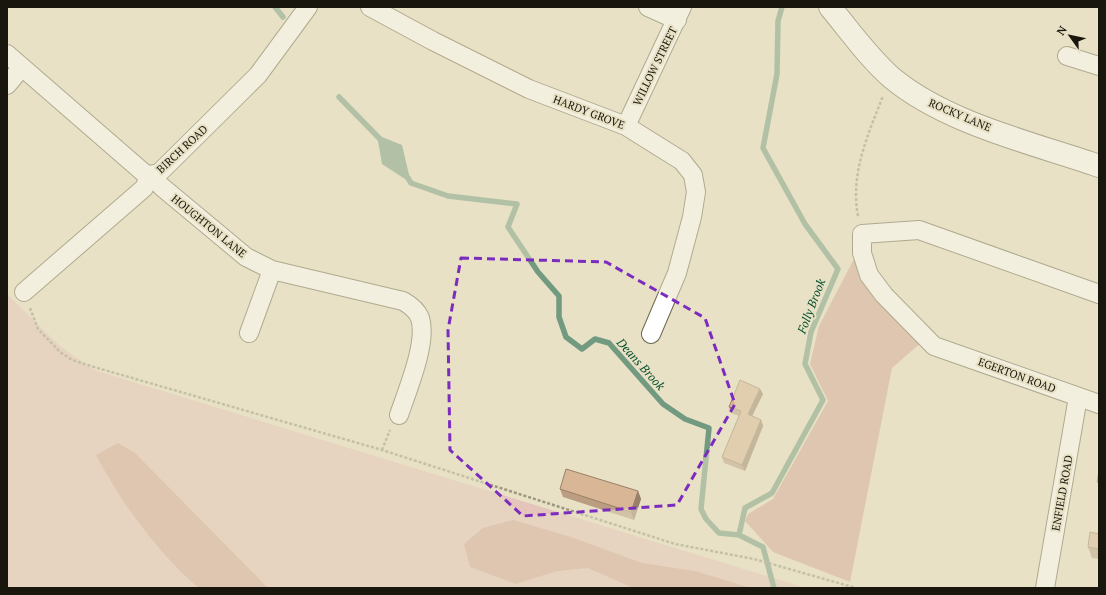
<svg xmlns="http://www.w3.org/2000/svg" width="1106" height="595" viewBox="0 0 1106 595" font-family="'PT Serif',serif">
<style>
.green{fill:#e4c4bb}
.forest{fill:#d3a497}
.water{fill:#729a80}
.lines{fill:none;stroke-linecap:round;stroke-linejoin:round}
.stream{stroke:#729a80;stroke-width:5.5}
.minor-casing{stroke:#6c664d;stroke-width:20}
.major-casing{stroke:#6c664d;stroke-width:24}
.path{stroke:#9c9781;stroke-width:2.5;stroke-dasharray:3 2;stroke-linecap:butt}
.minor{stroke:#fff;stroke-width:18}
.major{stroke:#fff;stroke-width:22}
.wall{fill:#bb9d81}
.shaded-wall{fill:#988069}
.building{fill:#d9b796;stroke:#988069}
.marked{fill:none;stroke:#7b2cbf;stroke-width:3;stroke-dasharray:8 5;stroke-linejoin:round}
.labels{text-anchor:middle;dominant-baseline:central;stroke-width:4;stroke-linejoin:round;paint-order:stroke}
.street-label{font-size:11px;fill:#19170d;stroke:#e8e1c5}
.water-label{font-size:12px;font-style:italic;fill:#004d2b;stroke:#e8e1c5}
</style>
<rect width="100%" height="100%" fill="#e8e1c5"/>
<!-- green -->
<path class="green" d="M7 294 60 346 94 370 806 588H7Z"/>
<!-- forest -->
<path class="forest" d="M856 255 923 341 892 368 850 582 773 552 745 521 748 514 773 499 828 401 810 364 819 326Z
M118 443 135 453 268 588H199C169 564 126 510 108 476 103 469 100 462 96 455Z
M513 520 571 537 642 563 695 571 751 588H633L588 568 557 571 516 584 470 567 464 544 483 528Z"/>
<!-- water -->
<path class="water" d="M377 135 402 145 411 183 382 164Z"/>
<g class="lines">
<!-- stream -->
<path class="stream" d="M275 7 283 17
M339 97 381 140
M408 178 411 183 448 196 517 204 508 227 538 272 559 296V317L566 337 582 349 595 339 609 343 663 404 685 419 709 428 701 509 706 519 719 533 739 535
M774 588 763 547 739 535 745 508 772 493 823 400 805 364 811 332 838 269 805 224 763 148 777 74 778 21 782 7"/>
<!-- minor casing -->
<g class="minor-casing">
<path id="minor" d="M370 7 433 41 529 89 626 126 682 161 693 175 696 192 692 217 677 273 651 334
M648 7 677 20
M7 54 144 173 150 175 162 187 246 257 272 270 403 301C410 305 417 310 420 318 428 342 407 391 399 415
M1067 56 1099 66
M7 85 22 67
M626 126 682 7
M150 175 159 173 258 75 308 7
M24 292 144 188 150 175
M1099 294 919 230 862 234V253L869 275 884 295 934 346 1099 404
M249 333 272 270
M1045 588 1078 397"/>
</g>
<!-- major casing -->
<g class="major-casing">
<path id="major" d="M830 7C850 31 868 57 892 78 946 123 1032 143 1099 166"/>
</g>
<!-- path -->
<path class="path" d="M858 216C850 173 868 135 883 96
M30 308 38 329 60 352 72 360 94 367 382 450 675 544 754 559 856 588
M382 450 390 430"/>
<!-- minor -->
<use href="#minor" class="minor"/>
<!-- major -->
<use href="#major" class="major"/>
</g>
<!-- wall -->
<path class="wall" d="M760 389 763 394 752 416 761 420 763 426 745 471 724 463 722 457 739 416 731 413 729 407Z
M560 489 638 491 641 499 634 520 563 497Z
M1099 531V559L1092 558 1088 547 1099 534Z"/>
<!-- shaded-wall -->
<path class="shaded-wall" d="M760 389 763 394 750 420 748 414Z
M761 420 763 426 745 471 742 465Z
M638 491 641 499 634 520 631 512Z"/>
<!-- building -->
<path class="building" d="M740 380 760 389 748 414 761 420 742 465 722 457 741 411 729 407Z
M566 469 638 491 631 512 560 489Z
M1099 471V483L1097 482Z
M1099 531V549L1088 547 1090 532 1099 534Z"/>
<!-- marked area -->
<path d="M0 0H1106V595H0ZM461 258 606 262 705 318 735 404 677 505 523 516 450 450 448 330Z" fill="#e8e1c5" fill-opacity=".55" fill-rule="evenodd"/>
<path class="marked" d="M461 258 606 262 705 318 735 404 677 505 523 516 450 450 448 330Z"/>
<g class="labels">
<!-- street labels -->
<g class="street-label">
<text transform="translate(655 66) rotate(-64)">WILLOW STREET</text>
<text transform="translate(589 112) rotate(21)">HARDY GROVE</text>
<text transform="translate(960 115) rotate(23)">ROCKY LANE</text>
<text transform="translate(182 149) rotate(-43)">BIRCH ROAD</text>
<text transform="translate(209 226) rotate(39)">HOUGHTON LANE</text>
<text transform="translate(1017 375) rotate(20)">EGERTON ROAD</text>
<text transform="translate(1062 493) rotate(-80)">ENFIELD ROAD</text>
</g>
<!-- water labels -->
<g class="water-label">
<text transform="translate(811 306) rotate(-69)">Folly Brook</text>
<text transform="translate(641 364) rotate(48)">Deans Brook</text>
</g>
</g>
<!-- border -->
<rect width="1106" height="595" fill="none" stroke="#19170d" stroke-width="16"/>
<!-- north arrow -->
<g transform="translate(1070 36) rotate(303)" stroke="#e8e1c5" stroke-width="3" paint-order="stroke">
<path d="M0-3L7 15L0 10L-7 15Z" fill="#19170d"/>
<text y="-6" font-size="11" font-weight="bold" text-anchor="middle" fill="#19170d">N</text>
</g>
</svg>
